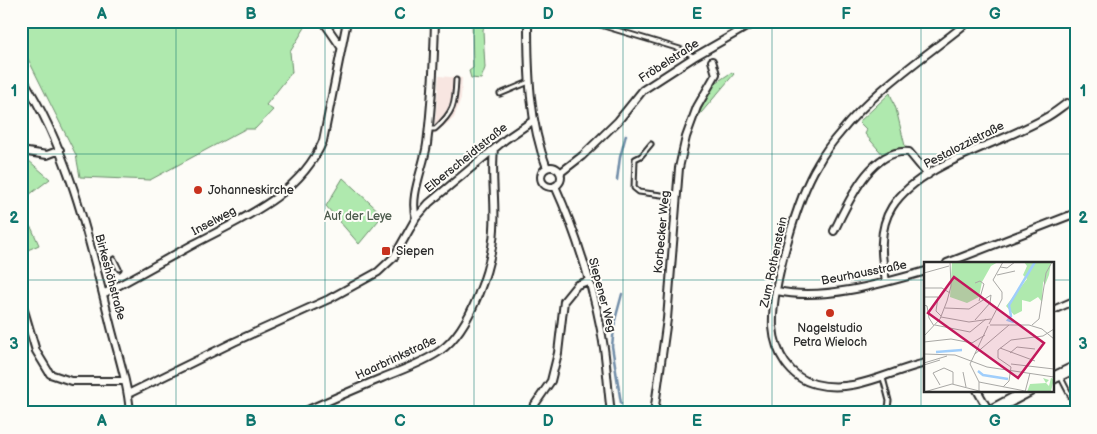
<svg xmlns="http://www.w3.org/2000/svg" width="1097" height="434" viewBox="0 0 1097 434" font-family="'Balsamiq Sans',sans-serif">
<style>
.built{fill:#f8e6e1}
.green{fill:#afe9ae;stroke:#6d8a6c}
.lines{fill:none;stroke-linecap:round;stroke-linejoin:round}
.stream{stroke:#718da8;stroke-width:2.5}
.lane-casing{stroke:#2b2b2b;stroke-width:7}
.street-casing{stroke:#2b2b2b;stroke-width:10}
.primary-casing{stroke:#2b2b2b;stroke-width:14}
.lane{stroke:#fdfcf7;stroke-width:3}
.street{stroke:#fdfcf7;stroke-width:6}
.primary{stroke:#fdfcf7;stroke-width:10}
.grid{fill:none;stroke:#0f766e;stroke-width:1;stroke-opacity:0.55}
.poi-dot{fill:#c8321e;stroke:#fdfcf7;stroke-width:2}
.labels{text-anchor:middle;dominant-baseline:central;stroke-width:4;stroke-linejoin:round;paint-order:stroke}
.street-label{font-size:12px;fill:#2b2b2b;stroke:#fdfcf7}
.poi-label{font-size:12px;fill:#2b2b2b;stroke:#fdfcf7;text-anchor:start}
.park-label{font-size:12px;fill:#4c5a4c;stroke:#fdfcf7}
.inset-river{fill:none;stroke:#a0cefb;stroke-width:2.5}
.inset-road{fill:none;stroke:#a9a8a5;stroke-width:1}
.view{fill:#c2185b;fill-opacity:0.15;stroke:#c2185b;stroke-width:2.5}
.inset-edge{fill:none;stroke:#2b2b2b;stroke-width:2.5}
.neatline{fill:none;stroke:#0f766e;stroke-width:2}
.grid-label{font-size:16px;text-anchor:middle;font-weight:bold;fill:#0f766e}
</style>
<rect width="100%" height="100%" fill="#fdfcf7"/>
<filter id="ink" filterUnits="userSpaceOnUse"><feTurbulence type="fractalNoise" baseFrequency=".02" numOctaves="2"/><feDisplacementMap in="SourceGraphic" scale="10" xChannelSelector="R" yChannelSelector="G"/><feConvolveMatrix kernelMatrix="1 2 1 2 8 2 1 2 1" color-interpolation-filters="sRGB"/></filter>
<g filter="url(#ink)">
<!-- built -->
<path class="built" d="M439 76 462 78 461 98 454 118 434 134Z"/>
<!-- green -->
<path class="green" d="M21 21H309L290 52 292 72 266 105 273 110 255 129H245L150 180 80 177 76 155 21 45Z
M472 21H485L483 30 485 68 481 79 471 78 469 71 473 68Z
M732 72 734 74 696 119 714 84Z
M890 93 896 109 906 150 897 149 884 156 865 134 867 130 859 122Z
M21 157 28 160 50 179 21 201Z
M343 178 383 215 359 244 326 206Z
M21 215 32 229 39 245 21 253Z"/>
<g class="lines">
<!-- stream -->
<path class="stream" d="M677 21V25H695L703 21
M617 180 620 157 626 135
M621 403 612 346 615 320 622 294"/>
<!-- lane casing -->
<g class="lane-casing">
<path id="lane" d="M587 21 680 49 693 56
M804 25 813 21
M500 94 529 82
M429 129H435C454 112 455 104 456 80
M651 144 641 156 635 159 634 188 639 192 676 197
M114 259 119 269
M1060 376 1076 407
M883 378 889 401 887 413"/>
</g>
<!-- street casing -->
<g class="street-casing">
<path id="street" d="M323 21 341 47
M528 21C528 70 529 122 547 168
M21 76C69 150 89 238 110 323 117 352 128 383 130 413
M21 151 47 155 60 150
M541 177a10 10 0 1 1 20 0a10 10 0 1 1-20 0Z
M560 173 582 156 618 121 643 90 694 57 757 21
M555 186C576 232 597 298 604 348 607 369 608 391 611 413
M416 218C409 196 424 167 427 144 432 103 434 62 435 21
M834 231C848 203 871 148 909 152L928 175
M947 263 1076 213
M886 281C881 257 878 229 892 207 920 163 1001 144 1045 118 1053 114 1060 108 1067 103
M777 291C823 301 881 284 926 271
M103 294C133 278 163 261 194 244 243 218 300 195 323 141L347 21
M21 300 36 351 50 374 71 381H124
M1053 310 1076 300
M926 363C889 371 855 394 815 384 790 378 775 353 773 327 771 288 797 198 818 164 824 153 832 142 840 133 875 89 925 57 969 21
M977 390 990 413
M128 394 234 342 329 299 378 272 394 257 416 218 429 203 506 139 534 120
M301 413C328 401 355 389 382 378 401 370 423 363 440 351 471 329 492 266 494 229 496 202 491 176 494 149
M529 413 551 381 558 353 564 301 577 285 588 281
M654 413 667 319 679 168 686 137 697 107 716 74 712 61"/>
</g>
<!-- primary casing -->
<g class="primary-casing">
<path id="primary" d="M1053 378 1076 367
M987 413 1030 390"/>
</g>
<!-- lane -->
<use href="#lane" class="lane"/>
<!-- street -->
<use href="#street" class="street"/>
<!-- primary -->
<use href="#primary" class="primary"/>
</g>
</g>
<!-- grid -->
<path class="grid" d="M176 21V413M325 21V413M474 21V413M623 21V413M772 21V413M921 21V413M21 154H1076M21 280H926M1053 280H1076"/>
<!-- markers -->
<g class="poi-dot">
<circle cx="198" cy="190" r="5"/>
<rect x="381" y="246" width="10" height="10" rx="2.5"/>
<circle cx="830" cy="313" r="5"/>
</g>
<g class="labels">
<!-- street labels -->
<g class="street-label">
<text transform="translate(669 61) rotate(-33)">Fröbelstraße</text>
<text transform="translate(964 145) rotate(-27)">Pestalozzistraße</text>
<text transform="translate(466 158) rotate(-39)">Elberscheidtstraße</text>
<text transform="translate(214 221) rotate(-28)">Inselweg</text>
<text transform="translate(662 232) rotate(-85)">Korbecker Weg</text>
<text transform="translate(774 262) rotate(-78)">Zum Rothenstein</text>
<text transform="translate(864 273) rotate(-11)">Beurhausstraße</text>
<text transform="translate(110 277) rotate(75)">Birkeshöhstraße</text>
<text transform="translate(602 295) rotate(75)">Siepener Weg</text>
<text transform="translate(396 358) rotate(-25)">Haarbrinkstraße</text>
</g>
<!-- poi labels -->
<g class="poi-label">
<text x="208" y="190">Johanneskirche</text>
<text x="396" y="251">Siepen</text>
<text x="830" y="328" text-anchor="middle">Nagelstudio<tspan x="830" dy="14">Petra Wieloch</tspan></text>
</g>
<!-- park labels -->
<g class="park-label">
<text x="358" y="216">Auf der Leye</text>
</g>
</g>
<!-- overview -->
<g transform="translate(924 262)">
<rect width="130" height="130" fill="#fdfcf7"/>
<path d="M28 0H74L67 4 58 20 55 35 43 41 26 35ZM100 0H127L125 13 121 23 120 19 119 21 118 40 114 35 106 40 98 38V49L90 53 82 44 103 17 99 13 103 4ZM119 116 125 118 122 121 125 124 127 116 130 117 127 129 130 130H103L106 122 122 121Z" fill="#afe9ae"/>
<path class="inset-river" d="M90 60 84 58 87 54 85 43 111 0M12 90 38 88M54 109 59 113 84 117"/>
<path class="inset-road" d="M76 5 83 6 91 0M0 11 25 4M73 13 91 9M51 21 56 19 60 22 55 39M0 26H18L26 31M0 35H14L12 49 17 54M0 43 3 44 5 56 10 64M21 46 45 47 67 33 66 41 51 58M17 55 45 60 67 57M65 62 78 37V30L69 18 79 0M11 63 46 70 62 57M66 63H105L118 67 130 77M108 63 115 57 122 11 128 0M0 74 16 57 23 39 27 24 26 0M0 80 27 77 48 81 61 73M76 86 111 99M86 91 93 85 111 87M0 92 31 93 63 105 130 115M51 92 85 63M0 101 23 94M87 102 130 107M0 103 16 98M39 110 42 125M55 120 101 129M16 123 9 111 20 106 29 110V122M79 125 85 119 87 105 74 96V88L87 78 119 74 130 67M55 129V120L46 102 64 64M0 130 28 122 59 130M101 130 106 111"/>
<path class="view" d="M30 15 120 81 94 116 4 51Z"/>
<rect width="130" height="130" class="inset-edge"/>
</g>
<!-- margin -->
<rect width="1097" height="434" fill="none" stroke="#fdfcf7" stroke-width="55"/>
<rect x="28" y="28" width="1042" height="378" class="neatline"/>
<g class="grid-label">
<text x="102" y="19">A</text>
<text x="251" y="19">B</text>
<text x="400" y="19">C</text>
<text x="548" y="19">D</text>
<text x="697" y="19">E</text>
<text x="846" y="19">F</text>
<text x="995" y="19">G</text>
<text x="14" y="96">1</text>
<text x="1083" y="96">1</text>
<text x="14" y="223">2</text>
<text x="1083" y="223">2</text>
<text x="14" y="349">3</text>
<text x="1083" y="349">3</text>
<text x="102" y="426">A</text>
<text x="251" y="426">B</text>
<text x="400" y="426">C</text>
<text x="548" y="426">D</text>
<text x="697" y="426">E</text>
<text x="846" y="426">F</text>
<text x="995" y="426">G</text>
</g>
</svg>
